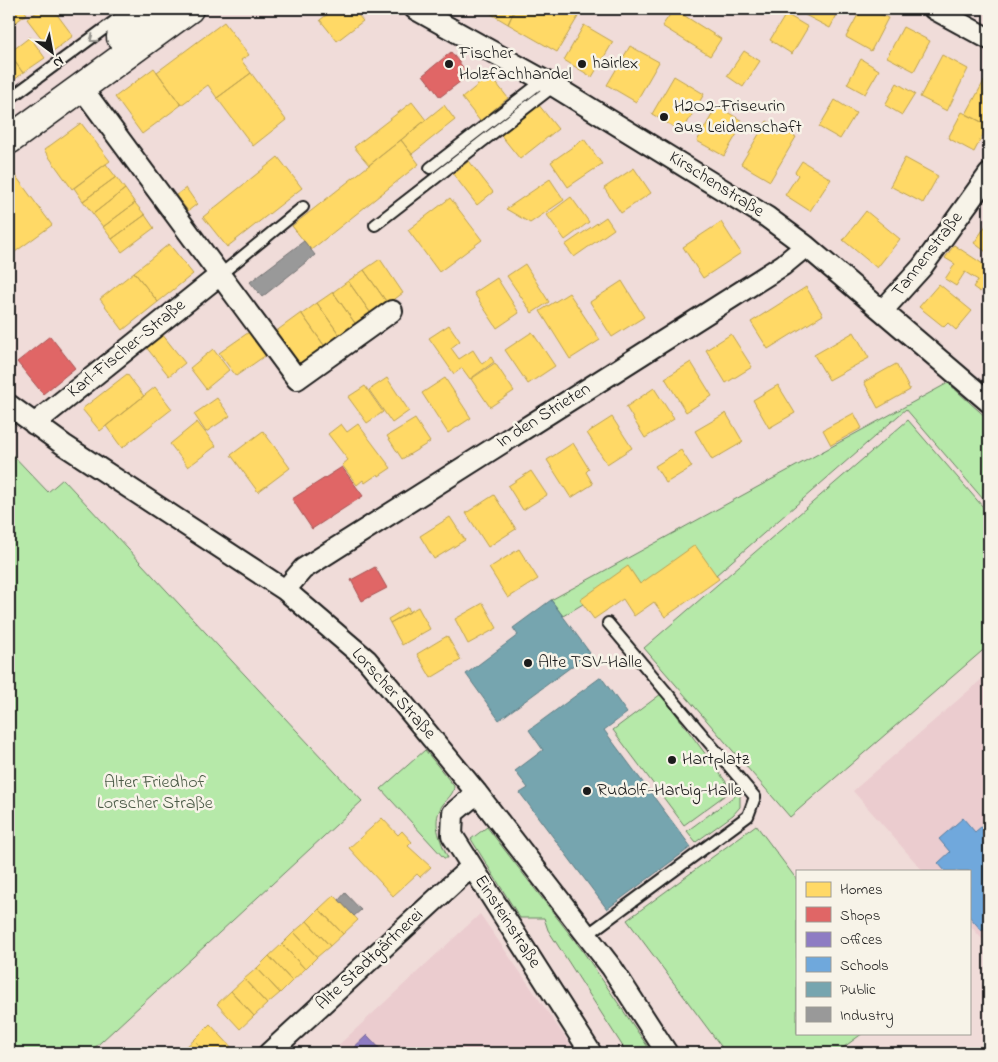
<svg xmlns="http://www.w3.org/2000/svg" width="998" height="1062" viewBox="0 0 998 1062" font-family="'Indie Flower',sans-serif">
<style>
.built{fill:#ebcccf}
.green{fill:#b6e9a9;stroke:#698262}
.homes{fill:#ffd966;stroke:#bba050}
.shops{fill:#e06666;stroke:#a55050}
.offices{fill:#8e7cc3;stroke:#6c5f91}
.schools{fill:#6fa8dc;stroke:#567ea2}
.public{fill:#76a5af;stroke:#5b7c83}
.industry{fill:#999;stroke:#747474}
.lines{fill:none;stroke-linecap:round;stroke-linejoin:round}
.lane-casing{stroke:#1c1c1c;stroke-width:14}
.street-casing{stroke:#1c1c1c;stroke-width:24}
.secondary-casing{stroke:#1c1c1c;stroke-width:31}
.lane{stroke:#f7f3e8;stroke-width:10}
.street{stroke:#f7f3e8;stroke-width:20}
.secondary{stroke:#f7f3e8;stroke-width:28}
.oneway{stroke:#94928c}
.poi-dot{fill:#1c1c1c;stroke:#f7f3e8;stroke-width:2}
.labels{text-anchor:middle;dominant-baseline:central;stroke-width:5;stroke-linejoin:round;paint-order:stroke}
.poi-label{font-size:18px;fill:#1c1c1c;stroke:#f7f3e8;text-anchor:start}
.street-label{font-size:18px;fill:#1c1c1c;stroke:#f7f3e8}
.park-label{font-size:18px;fill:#4a5a46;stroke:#f7f3e8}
</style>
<rect width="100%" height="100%" fill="#f0dcd9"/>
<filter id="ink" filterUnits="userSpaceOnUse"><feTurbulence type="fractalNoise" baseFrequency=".02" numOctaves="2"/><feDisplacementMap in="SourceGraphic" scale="10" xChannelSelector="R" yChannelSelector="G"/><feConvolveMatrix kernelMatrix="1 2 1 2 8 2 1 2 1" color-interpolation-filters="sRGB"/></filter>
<g filter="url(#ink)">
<!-- built -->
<path class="built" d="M989 673V947L969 924V871H923L853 791Z
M480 914 576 1053H330Z"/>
<!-- green -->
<path class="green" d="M948 383 989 420V506L906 409 716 575 640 584 628 567 583 604 563 616 551 600Z
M908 420 989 514V645L790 817 644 648Z
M9 451 48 492 63 479 362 801 89 1053H9Z
M661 694 732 790 684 825 613 730Z
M425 750 454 786C454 793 449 797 444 803 430 820 440 840 448 858H444L381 789Z
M740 792V807L733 815 696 842 687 831Z
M756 825 797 880V1033H863L836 1053H726L627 920Z
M487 827 582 950 652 1053H627L548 930 544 918H520L471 839Z"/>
<!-- homes -->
<path class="homes" d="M9 9H23L27 14 9 27Z
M41 9H53L73 36 52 52 27 19Z
M334 9H353L363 21 337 41 320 20Z
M483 9H515L508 24Z
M515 9H580L582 10 557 52 508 24Z
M674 9 721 39 710 56 662 26Z
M809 9H840L830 28 805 15Z
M861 9H870L888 18 871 51 846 37Z
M786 14 808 27 792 54 770 40Z
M224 22 249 55 241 60 251 73 217 98 208 85 181 105 157 72Z
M584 25 613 42 592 77 564 60Z
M903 27 930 41 914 71 887 57Z
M30 37 45 58 23 73 9 53Z
M630 46 659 62 636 102 607 85Z
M744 51 760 61 743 87 727 76Z
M9 54 23 73 9 84Z
M942 55 968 69 947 111 920 97Z
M861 59 879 70 865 94 847 84Z
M154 68 181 105 142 134 115 97Z
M251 73 286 120 253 146 217 98Z
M490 75 508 98 480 121 462 98Z
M674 76 704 94 682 132 652 114Z
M984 81 989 84V126L966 114Z
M897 83 915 94 902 115 885 105Z
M835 100 856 113 840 139 819 127Z
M412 102 426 120 369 165 354 147Z
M538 104 558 129 520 159 500 134Z
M444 105 455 120 412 154 401 140Z
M717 106 744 122 724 156 697 141Z
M962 112 988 125 974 152 948 138Z
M767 121 796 137 770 181 741 164Z
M81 123 110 161 72 189 44 150Z
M584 139 602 164 568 187 551 162Z
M401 140 419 164 311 250 292 226Z
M278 157 302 188 227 247 203 217Z
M905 158 938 176 923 203 890 186Z
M469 161 493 192 477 205 453 174Z
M802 161 831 179 810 211 785 195 798 175 795 172Z
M106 164 116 177 83 201 74 188Z
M634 168 651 193 621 213 604 188Z
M15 175 52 225 15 252 9 244V180Z
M116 177 125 189 93 214 83 201Z
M550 179 564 200 530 223 506 209Z
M186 188 197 204 188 211 176 195Z
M125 189 135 203 103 227 93 214Z
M571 197 589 222 565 240 547 215Z
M450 198 482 240 439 272 408 230Z
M135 203 145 215 112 239 103 227Z
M866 211 900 239 877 268 843 240Z
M145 215 154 228 122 252 112 239Z
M606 217 614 229 574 257 565 245Z
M989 221V254L974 243Z
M721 222 741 253 703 278 683 247Z
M169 244 193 274 158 302 134 272Z
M954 245 989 268V287L985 285 980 292 973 287 978 280 965 272 956 286 945 279 955 264 945 258Z
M380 259 403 293 388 304 364 270Z
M525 264 549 302 532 313 507 276Z
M364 270 388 304 372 315 348 281Z
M134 272 158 302 123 330 100 299Z
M497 278 519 313 497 328 474 293Z
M348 281 372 315 357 326 333 292Z
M622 281 644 317 612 337 590 302Z
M939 284 972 311 956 330 948 323 944 327 919 307Z
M806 287 823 315 768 349 751 322Z
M333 292 357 326 341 337 317 303Z
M569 293 600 340 570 359 540 311Z
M317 303 341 337 326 348 302 314Z
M301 313 326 348 300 366 275 332Z
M449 325 460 341 451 348 459 359 473 350 482 364 491 357 494 362 470 379 462 368 454 374 429 338Z
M252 330 269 353 236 376 219 353Z
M532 332 555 366 528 384 505 350Z
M854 332 869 358 829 380 814 355Z
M162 334 185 363 169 376 146 347Z
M731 334 752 367 726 383 706 350Z
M213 349 229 370 206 389 190 368Z
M691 362 712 396 686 412 665 378Z
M495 363 514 391 490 407 471 379Z
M896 364 910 390 878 408 864 382Z
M127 374 144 396 100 431 82 409Z
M387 378 409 411 392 423 369 390Z
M445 378 471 418 448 433 422 393Z
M778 385 795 413 769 428 753 400Z
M365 386 383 412 367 423 348 397Z
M155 387 172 409 122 448 106 426Z
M654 388 674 419 645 438 626 407Z
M217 398 230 416 206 432 194 414Z
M726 413 743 442 712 460 695 431Z
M854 413 862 428 831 445 823 430Z
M612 417 632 448 607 464 587 433Z
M415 419 430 442 402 459 387 436Z
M197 422 216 446 188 467 170 444Z
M341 424 347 432 358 424 391 468 379 476 378 474 365 483 363 480 357 485 342 465 348 460 328 434Z
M263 431 290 468 258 492 231 455Z
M573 443 589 469 586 472 593 484 571 498 547 460Z
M681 450 692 467 666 483 655 466Z
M531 471 547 495 523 510 508 486Z
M494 495 516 529 488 547 466 513Z
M450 517 465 540 434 559 420 536Z
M695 545 719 579 665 617 654 602 634 616 623 599 594 619 580 600 628 566 640 584Z
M519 549 538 579 508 598 489 568Z
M483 603 497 628 468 644 455 619Z
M408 607 410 612 390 623 388 619Z
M418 607 430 629 402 645 390 623Z
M447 636 461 660 431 678 417 654Z
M382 818 398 835 402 831 412 842 408 846 431 867 420 877 417 874 393 896 349 848Z
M334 895 358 920 343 934 319 909Z
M319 909 343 934 330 946 307 921Z
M307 921 330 946 317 957 294 932Z
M294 932 317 957 305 969 282 944Z
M282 944 305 969 292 981 269 956Z
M269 956 292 981 280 993 257 968Z
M257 968 280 993 267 1004 244 979Z
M244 979 267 1004 254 1016 231 991Z
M231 991 254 1016 240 1029 217 1004Z
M210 1024 234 1050 231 1053H207L194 1040Z
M194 1040 207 1053H179Z"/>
<!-- shops -->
<path class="shops" d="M451 52 469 75 440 97 423 75Z
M50 336 75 368 43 394 17 362Z
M342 467 363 496 312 529 292 499Z
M375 567 387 588 362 601 351 580Z"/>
<!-- offices -->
<path class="offices" d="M367 1035 384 1053H348Z"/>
<!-- schools -->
<path class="schools" d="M963 818 975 832 988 821 989 823V926L982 931 969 916V871H945L938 863 950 852 939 839Z"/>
<!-- public -->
<path class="public" d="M551 600 590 653 499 720 466 674 518 635 513 628Z
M601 677 627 713 604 730 691 847 607 909 520 793 528 788 515 771 543 750 529 730Z"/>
<!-- industry -->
<path class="industry" d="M304 241 315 255 262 297 250 282Z
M345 893 361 910 354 916 339 900Z"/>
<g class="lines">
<!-- lane casing -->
<g class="lane-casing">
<path id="lane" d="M9 99 131 9
M430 168 544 80
M375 225 554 86
M221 274 303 207
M587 935 748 816 755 797 608 623"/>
</g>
<!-- street casing -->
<g class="street-casing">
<path id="street" d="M415 9 554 86 767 217 806 246 989 402
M934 9 989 39
M81 87 297 379 392 311
M883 310 922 267 989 174
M9 405 64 445 285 590 367 660 477 793 612 968 667 1053
M34 424 221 274
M285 590 303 569 783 265 806 246
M477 793 453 813 452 835 591 1053
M269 1053 471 867"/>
</g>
<!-- secondary casing -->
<g class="secondary-casing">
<path id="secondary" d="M121 37 154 9
M9 140 189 9"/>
</g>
<!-- lane -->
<use href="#lane" class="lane"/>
<!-- street -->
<use href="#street" class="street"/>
<!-- secondary -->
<use href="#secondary" class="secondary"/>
</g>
<!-- one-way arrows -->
<defs><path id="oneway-chevron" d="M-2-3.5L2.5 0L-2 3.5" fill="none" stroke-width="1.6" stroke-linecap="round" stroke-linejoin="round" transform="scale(1.25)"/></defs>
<use class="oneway" href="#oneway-chevron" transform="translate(93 39) rotate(143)"/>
</g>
<!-- markers -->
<g class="poi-dot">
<circle cx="449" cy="64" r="5"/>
<circle cx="582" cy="64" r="5"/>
<circle cx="664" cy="117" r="5"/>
<circle cx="528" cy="663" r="5"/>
<circle cx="672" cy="760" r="5"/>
<circle cx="587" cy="791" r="5"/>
</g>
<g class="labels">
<!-- poi labels -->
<g class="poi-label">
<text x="459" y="54">Fischer<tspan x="459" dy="21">Holzfachhandel</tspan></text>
<text x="592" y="64">hairlex</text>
<text x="674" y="107">H2O2-Friseurin<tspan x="674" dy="21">aus Leidenschaft</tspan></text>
<text x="538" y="663">Alte TSV-Halle</text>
<text x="682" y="760">Hartplatz</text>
<text x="597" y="791">Rudolf-Harbig-Halle</text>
</g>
<!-- street labels -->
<g class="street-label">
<text transform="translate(716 185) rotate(32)">Kirschenstraße</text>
<text transform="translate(928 255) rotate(-52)">Tannenstraße</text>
<text transform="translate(127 349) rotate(-39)">Karl-Fischer-Straße</text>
<text transform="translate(544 416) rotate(-32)">In den Strieten</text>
<text transform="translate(393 694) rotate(48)">Lorscher Straße</text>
<text transform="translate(507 922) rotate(57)">Einsteinstraße</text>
<text transform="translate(370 960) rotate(-43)">Alte Stadtgärtnerei</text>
</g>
<!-- park labels -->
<g class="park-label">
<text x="155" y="783">Alter Friedhof<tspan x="155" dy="21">Lorscher Straße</tspan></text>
</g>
</g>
<!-- margin -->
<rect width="998" height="1062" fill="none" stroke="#f7f3e8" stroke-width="30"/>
<rect x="15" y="15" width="968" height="1032" fill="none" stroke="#1c1c1c" stroke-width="2" filter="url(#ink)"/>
<!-- legend -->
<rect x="796" y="870" width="175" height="165" fill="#f7f3e8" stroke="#9f9d96"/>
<rect x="806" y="882" width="25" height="15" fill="#ffd966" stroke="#9f9d96"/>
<text x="840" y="894" font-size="15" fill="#1c1c1c">Homes</text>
<rect x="806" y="907" width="25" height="15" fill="#e06666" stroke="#9f9d96"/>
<text x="840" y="920" font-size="15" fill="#1c1c1c">Shops</text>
<rect x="806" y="932" width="25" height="15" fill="#8e7cc3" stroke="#9f9d96"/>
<text x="840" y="944" font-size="15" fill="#1c1c1c">Offices</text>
<rect x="806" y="957" width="25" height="15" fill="#6fa8dc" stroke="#9f9d96"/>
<text x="840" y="970" font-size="15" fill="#1c1c1c">Schools</text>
<rect x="806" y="982" width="25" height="15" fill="#76a5af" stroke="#9f9d96"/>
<text x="840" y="994" font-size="15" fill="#1c1c1c">Public</text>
<rect x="806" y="1007" width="25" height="15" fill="#999999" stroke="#9f9d96"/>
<text x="840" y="1020" font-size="15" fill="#1c1c1c">Industry</text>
<!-- north arrow -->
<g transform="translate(52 52) rotate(148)" stroke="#f7f3e8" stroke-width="4" paint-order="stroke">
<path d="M0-4L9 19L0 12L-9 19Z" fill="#1c1c1c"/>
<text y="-8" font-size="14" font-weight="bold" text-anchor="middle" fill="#1c1c1c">N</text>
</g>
</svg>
